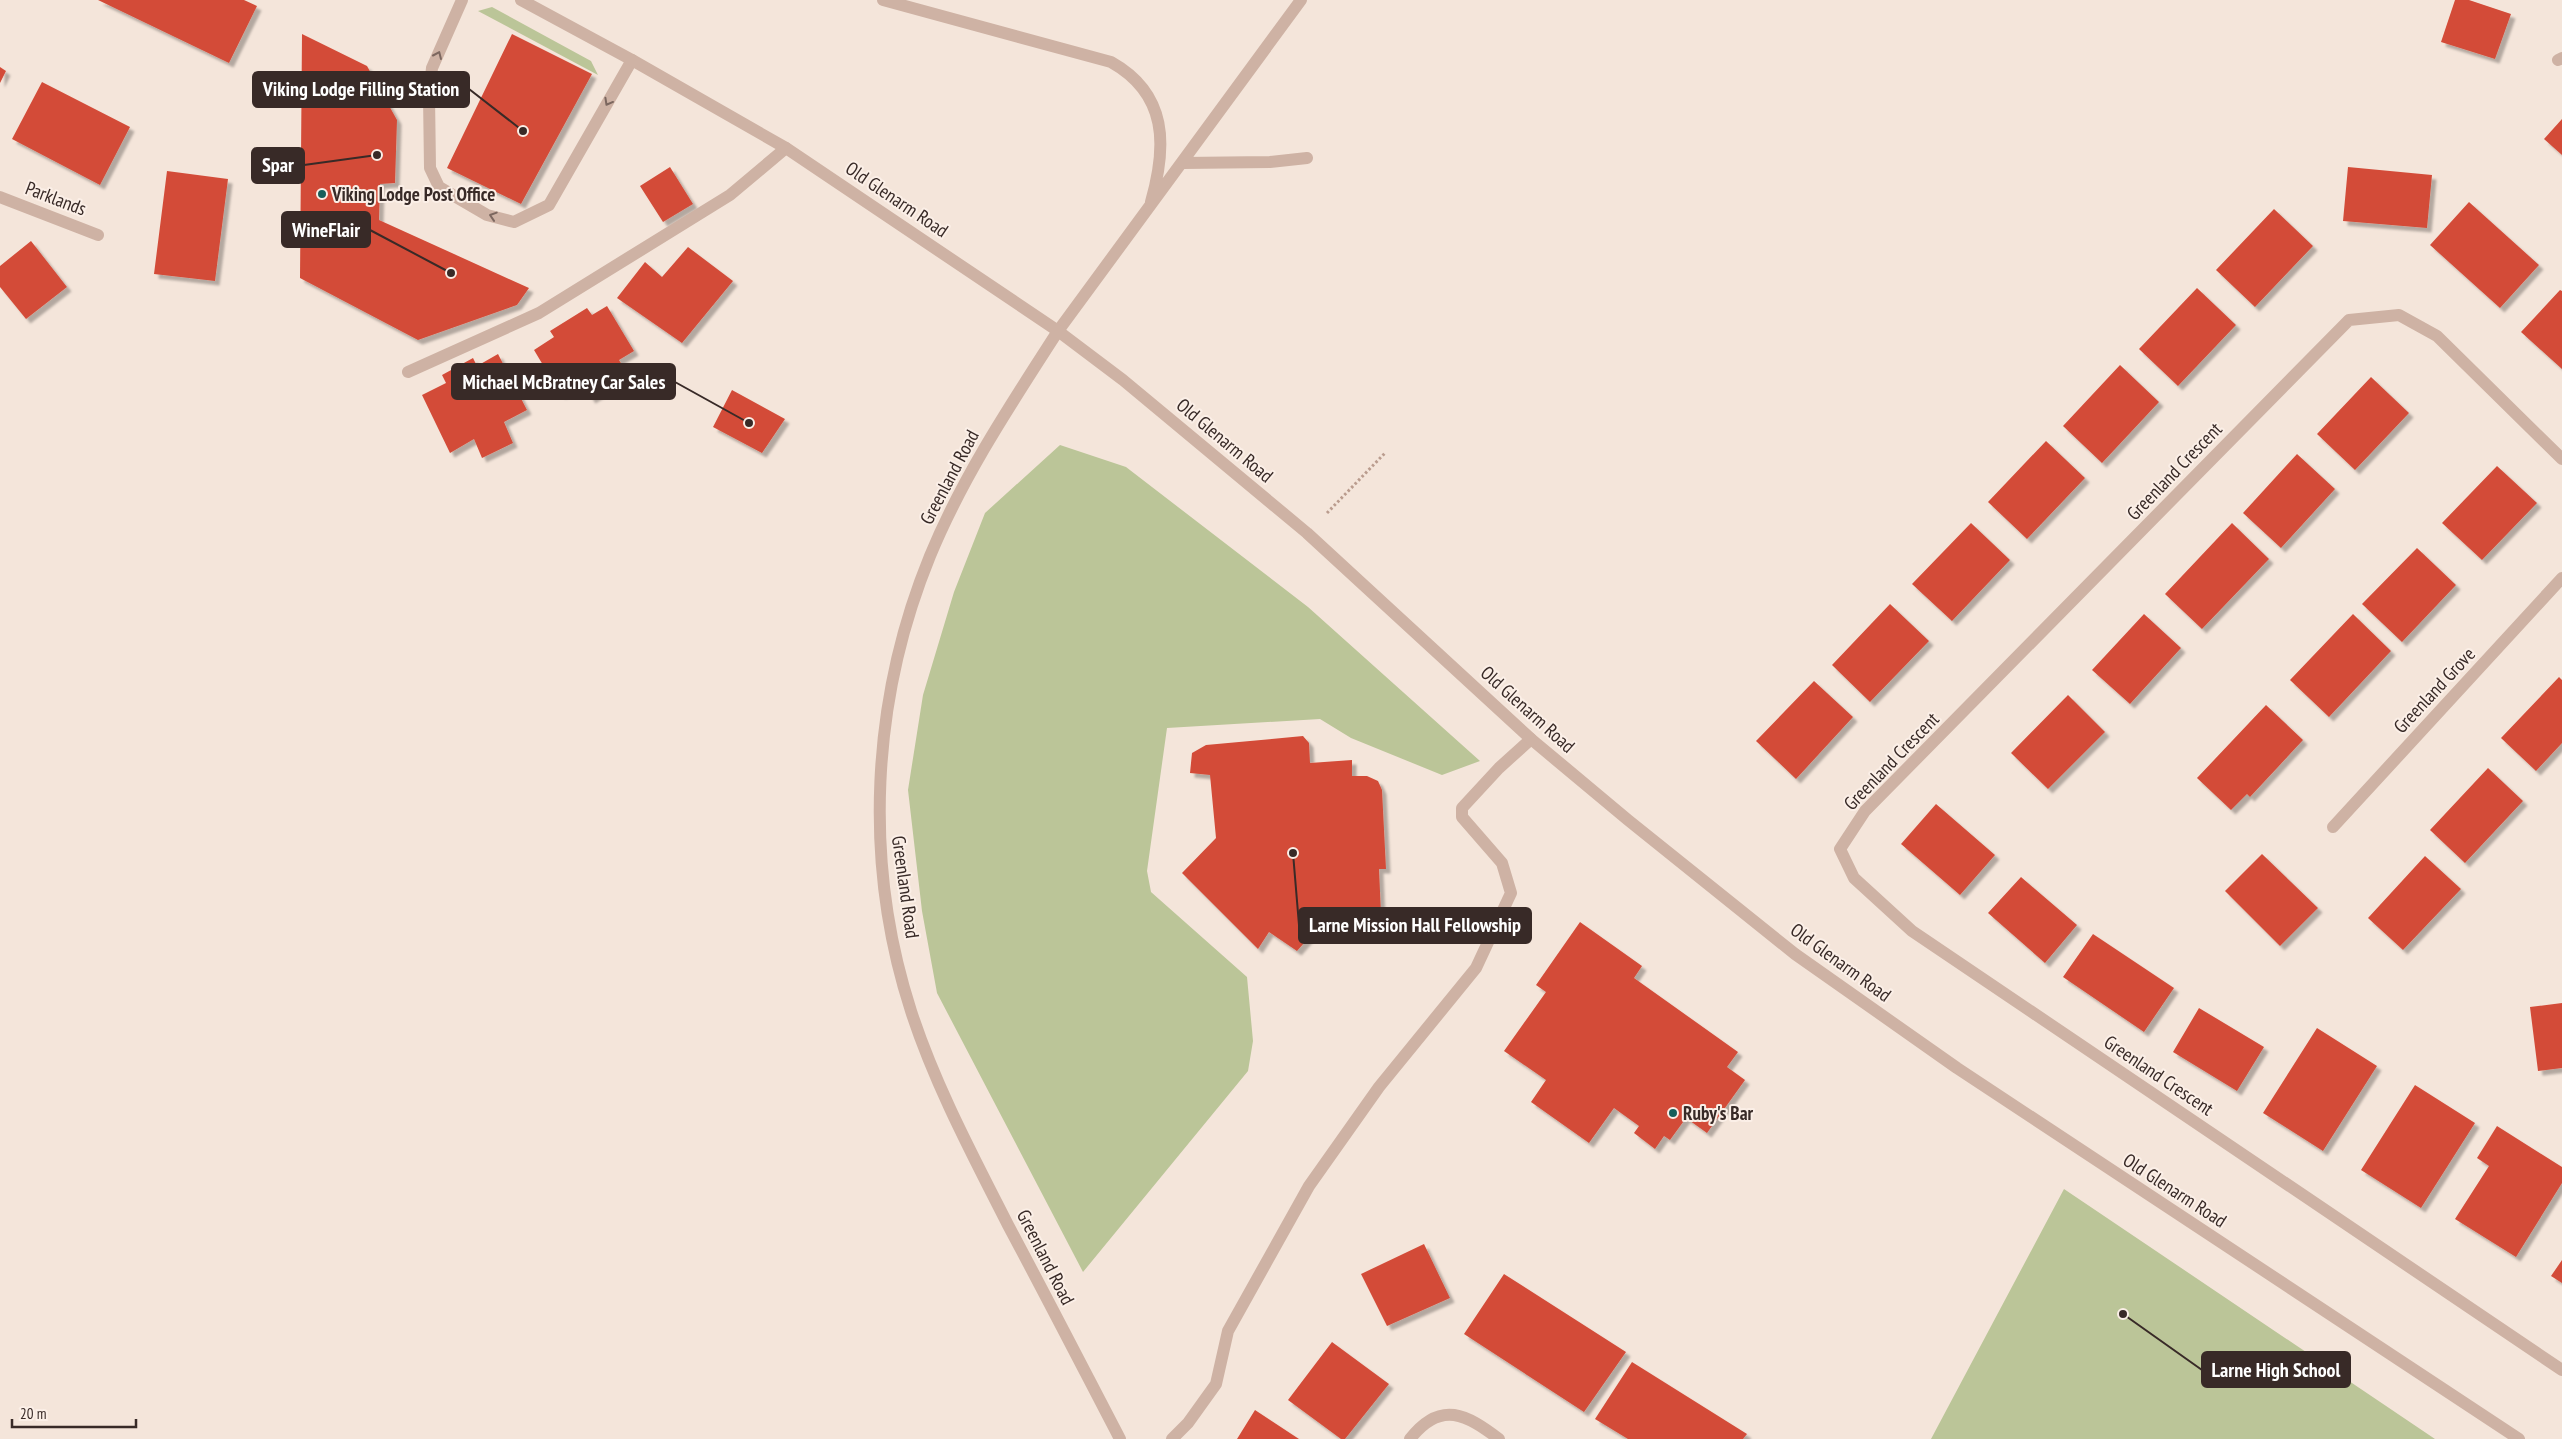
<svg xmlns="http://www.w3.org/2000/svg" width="2562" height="1439" viewBox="0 0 2562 1439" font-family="'PT Sans Narrow',sans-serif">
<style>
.green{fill:#bbc598}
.building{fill:#d34c39;filter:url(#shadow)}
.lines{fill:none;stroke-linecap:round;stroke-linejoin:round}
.path{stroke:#ba9c8e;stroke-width:3;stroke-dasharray:2.5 2.5;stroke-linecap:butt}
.service{stroke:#ceb2a4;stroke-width:12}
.minor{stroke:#ceb2a4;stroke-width:12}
.tertiary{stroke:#ceb2a4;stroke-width:12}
.oneway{stroke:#7c675f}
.poi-dot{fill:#175f5b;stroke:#fbefe7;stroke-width:2}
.labels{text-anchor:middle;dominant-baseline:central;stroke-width:4;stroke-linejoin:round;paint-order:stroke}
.poi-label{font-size:19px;font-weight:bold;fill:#382a27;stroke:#fbefe7;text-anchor:start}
.street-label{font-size:19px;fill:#382a27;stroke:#fbefe7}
.leader{fill:none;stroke:#382a27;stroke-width:2}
.callout-dot{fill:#382a27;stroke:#fbefe7;stroke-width:2}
.callout{fill:#382a27;stroke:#382a27;stroke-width:2}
.callout-label{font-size:20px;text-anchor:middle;font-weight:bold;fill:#fff}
</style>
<defs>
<filter id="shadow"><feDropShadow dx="4.5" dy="4.5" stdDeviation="1" flood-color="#0004"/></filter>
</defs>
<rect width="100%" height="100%" fill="#f4e5da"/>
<!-- green -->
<path class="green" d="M492 7 591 61 598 75 478 11Z
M1060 445 1126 467 1308 607 1480 761 1442 775 1351 738 1320 719 1167 728 1147 871 1151 892 1247 977 1253 1041 1248 1071 1083 1272 937 993 922 911 908 790 923 695 954 592 985 513Z
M2064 1189 2435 1439H1931Z"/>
<!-- building -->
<path class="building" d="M98 0H244L257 6 229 63Z
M2455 0H2469L2511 14 2495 59 2441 42Z
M302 34 367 66 397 120 395 183 380 184 379 220 529 288 517 305 418 340 300 278Z
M512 34 592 74 521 204 447 168Z
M0 67 6 71 0 83Z
M42 82 130 127 100 185 12 139Z
M2562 119V155L2544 139Z
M670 167 693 204 663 222 640 186Z
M2348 167 2432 175 2427 228 2343 221Z
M167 171 228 179 215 281 154 274Z
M2469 202 2539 265 2500 308 2430 245Z
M2274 209 2313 246 2255 307 2216 270Z
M31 241 67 287 26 319 0 287V266Z
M688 247 733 281 682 343 617 298 645 262 662 277Z
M2197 288 2236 325 2178 386 2139 349Z
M2560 290 2562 291V369L2521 332Z
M607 306 634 351 619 360 629 376 591 399 581 383 561 395 534 350 554 337 550 331 587 308 592 315Z
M498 354 527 410 504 422 513 443 482 458 474 439 450 453 422 395 446 383 442 375 473 358 477 366Z
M2120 365 2159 402 2102 463 2063 426Z
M2371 377 2409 413 2355 470 2317 434Z
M732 390 785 419 762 453 713 427Z
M2046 441 2085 478 2027 539 1988 502Z
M2297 454 2335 489 2281 548 2243 513Z
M2497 466 2537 503 2482 560 2442 523Z
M1971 523 2010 560 1952 621 1912 584Z
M2232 523 2269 559 2202 629 2165 594Z
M2417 548 2456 585 2402 642 2362 604Z
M1890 604 1929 641 1870 702 1832 665Z
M2144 614 2181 648 2130 704 2092 670Z
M2353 614 2391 651 2329 717 2290 680Z
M2559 677 2562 680V743L2536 771 2501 738Z
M1814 681 1853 717 1796 779 1756 741Z
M2068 695 2105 732 2048 789 2011 753Z
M2266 705 2303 740 2250 797 2247 794 2231 810 2197 778Z
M1303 736 1309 743 1310 763 1352 760V776H1367L1378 781 1382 790 1386 869H1379L1381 914H1315L1312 934 1297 951 1269 932 1258 949 1182 873 1216 838 1210 775 1190 773 1192 753 1206 745Z
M2488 768 2523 801 2465 863 2430 830Z
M1936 804 1995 855 1960 895 1901 844Z
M2262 854 2318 908 2280 946 2225 891Z
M2425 856 2461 889 2403 950 2368 918Z
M2021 877 2077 925 2045 963 1988 913Z
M1580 922 1642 966 1634 978 1738 1052 1727 1067 1745 1080 1707 1133 1686 1118 1670 1140 1664 1136 1655 1149 1634 1133 1639 1126 1614 1108 1589 1143 1531 1102 1546 1080 1504 1051 1546 992 1536 985Z
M2093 934 2174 988 2144 1032 2063 977Z
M2562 1003V1068L2538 1071 2530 1007Z
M2199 1008 2264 1047 2237 1091 2173 1052Z
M2317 1028 2377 1066 2323 1151 2263 1113Z
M2415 1085 2475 1123 2421 1208 2361 1170Z
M2497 1126 2562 1167V1183L2516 1257 2455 1219 2489 1166 2477 1158Z
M1424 1244 1450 1298 1387 1326 1361 1274Z
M2562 1260V1283L2551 1276Z
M1504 1274 1626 1352 1584 1412 1464 1334Z
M1332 1342 1389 1384 1345 1439H1341L1288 1400Z
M1632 1362 1747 1434 1743 1439H1628L1595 1419Z
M1255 1410 1299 1439H1237Z"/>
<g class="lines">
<!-- path -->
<path class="path" d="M1327 513 1385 453"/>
<!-- service -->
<path class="service" d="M462 0 432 68 429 96 430 168 439 187 487 215 514 222 549 205 632 60
M883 0 1111 62C1168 94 1167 146 1151 202
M1183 163 1270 162 1307 158
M1058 331 1301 0
M408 372 539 313 730 195 786 148
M1172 1439 1188 1423 1216 1384 1228 1331 1309 1186 1379 1087 1476 968 1511 893 1502 863 1462 817V808L1499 768 1531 739"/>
<!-- minor -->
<path class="minor" d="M2558 60 2562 58
M0 197 98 235
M2562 459 2437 336 2399 315 2349 320 1865 811 1840 849 1854 878 1912 931 2562 1370
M2333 827 2562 578
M1410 1439C1441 1399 1467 1415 1499 1439"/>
<!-- tertiary -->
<path class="tertiary" d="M521 0 632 60 786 148 1058 331 1123 380 1307 533 1531 739 1628 820 1795 954 1957 1068 2519 1439
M1058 331C1011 404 963 476 930 556 871 700 863 863 911 1011 935 1085 973 1156 1008 1225 1046 1296 1083 1368 1120 1439"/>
</g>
<!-- one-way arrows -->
<defs><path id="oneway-chevron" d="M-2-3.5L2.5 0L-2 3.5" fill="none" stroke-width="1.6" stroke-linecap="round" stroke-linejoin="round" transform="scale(1.25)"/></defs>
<g class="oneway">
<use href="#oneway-chevron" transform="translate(438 55) rotate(-66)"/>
<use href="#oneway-chevron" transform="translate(608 102) rotate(119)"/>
<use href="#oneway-chevron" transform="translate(493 216) rotate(-162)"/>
</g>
<!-- markers -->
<g class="poi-dot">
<circle cx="322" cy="194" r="5"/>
<circle cx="1673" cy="1113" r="5"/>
</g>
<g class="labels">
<!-- poi labels -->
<g class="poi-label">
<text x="332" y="194">Viking Lodge Post Office</text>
<text x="1683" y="1113">Ruby's Bar</text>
</g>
<!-- street labels -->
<g class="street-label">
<text transform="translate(56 198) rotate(21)">Parklands</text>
<text transform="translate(897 199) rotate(34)">Old Glenarm Road</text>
<text transform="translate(1225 440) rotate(40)">Old Glenarm Road</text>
<text transform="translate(2174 471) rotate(-46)">Greenland Crescent</text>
<text transform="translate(949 477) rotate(-62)">Greenland Road</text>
<text transform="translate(2434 690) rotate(-47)">Greenland Grove</text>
<text transform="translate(1528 709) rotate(42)">Old Glenarm Road</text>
<text transform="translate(1891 761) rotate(-46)">Greenland Crescent</text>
<text transform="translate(906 887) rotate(82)">Greenland Road</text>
<text transform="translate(1841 962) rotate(36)">Old Glenarm Road</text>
<text transform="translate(2159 1075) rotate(34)">Greenland Crescent</text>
<text transform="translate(2175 1190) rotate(33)">Old Glenarm Road</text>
<text transform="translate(1046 1257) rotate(63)">Greenland Road</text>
</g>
</g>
<!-- callouts -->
<path class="leader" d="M523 131L469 89M377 155L304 165M451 273L370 230M749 423L675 382M1293 853L1299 925M2123 1314L2202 1370"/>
<g class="callout-dot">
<circle cx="523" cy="131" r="5"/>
<circle cx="377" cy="155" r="5"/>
<circle cx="451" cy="273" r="5"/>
<circle cx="749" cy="423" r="5"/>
<circle cx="1293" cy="853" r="5"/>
<circle cx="2123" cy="1314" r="5"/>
</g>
<g class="callout">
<rect x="253" y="72" width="216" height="35" rx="5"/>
<rect x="252" y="148" width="52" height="35" rx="5"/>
<rect x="282" y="212" width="88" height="35" rx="5"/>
<rect x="452" y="364" width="223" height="35" rx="5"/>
<rect x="1299" y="908" width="232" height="35" rx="5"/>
<rect x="2202" y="1352" width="148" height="35" rx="5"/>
</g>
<g class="callout-label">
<text x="361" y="96">Viking Lodge Filling Station</text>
<text x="278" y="172">Spar</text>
<text x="326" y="237">WineFlair</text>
<text x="564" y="389">Michael McBratney Car Sales</text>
<text x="1415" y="932">Larne Mission Hall Fellowship</text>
<text x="2276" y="1377">Larne High School</text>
</g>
<!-- scale -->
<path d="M12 1419v8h124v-8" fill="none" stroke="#382a27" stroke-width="2.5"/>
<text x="20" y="1419" font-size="15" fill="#382a27" stroke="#fbefe7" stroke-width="4" paint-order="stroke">20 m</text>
</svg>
